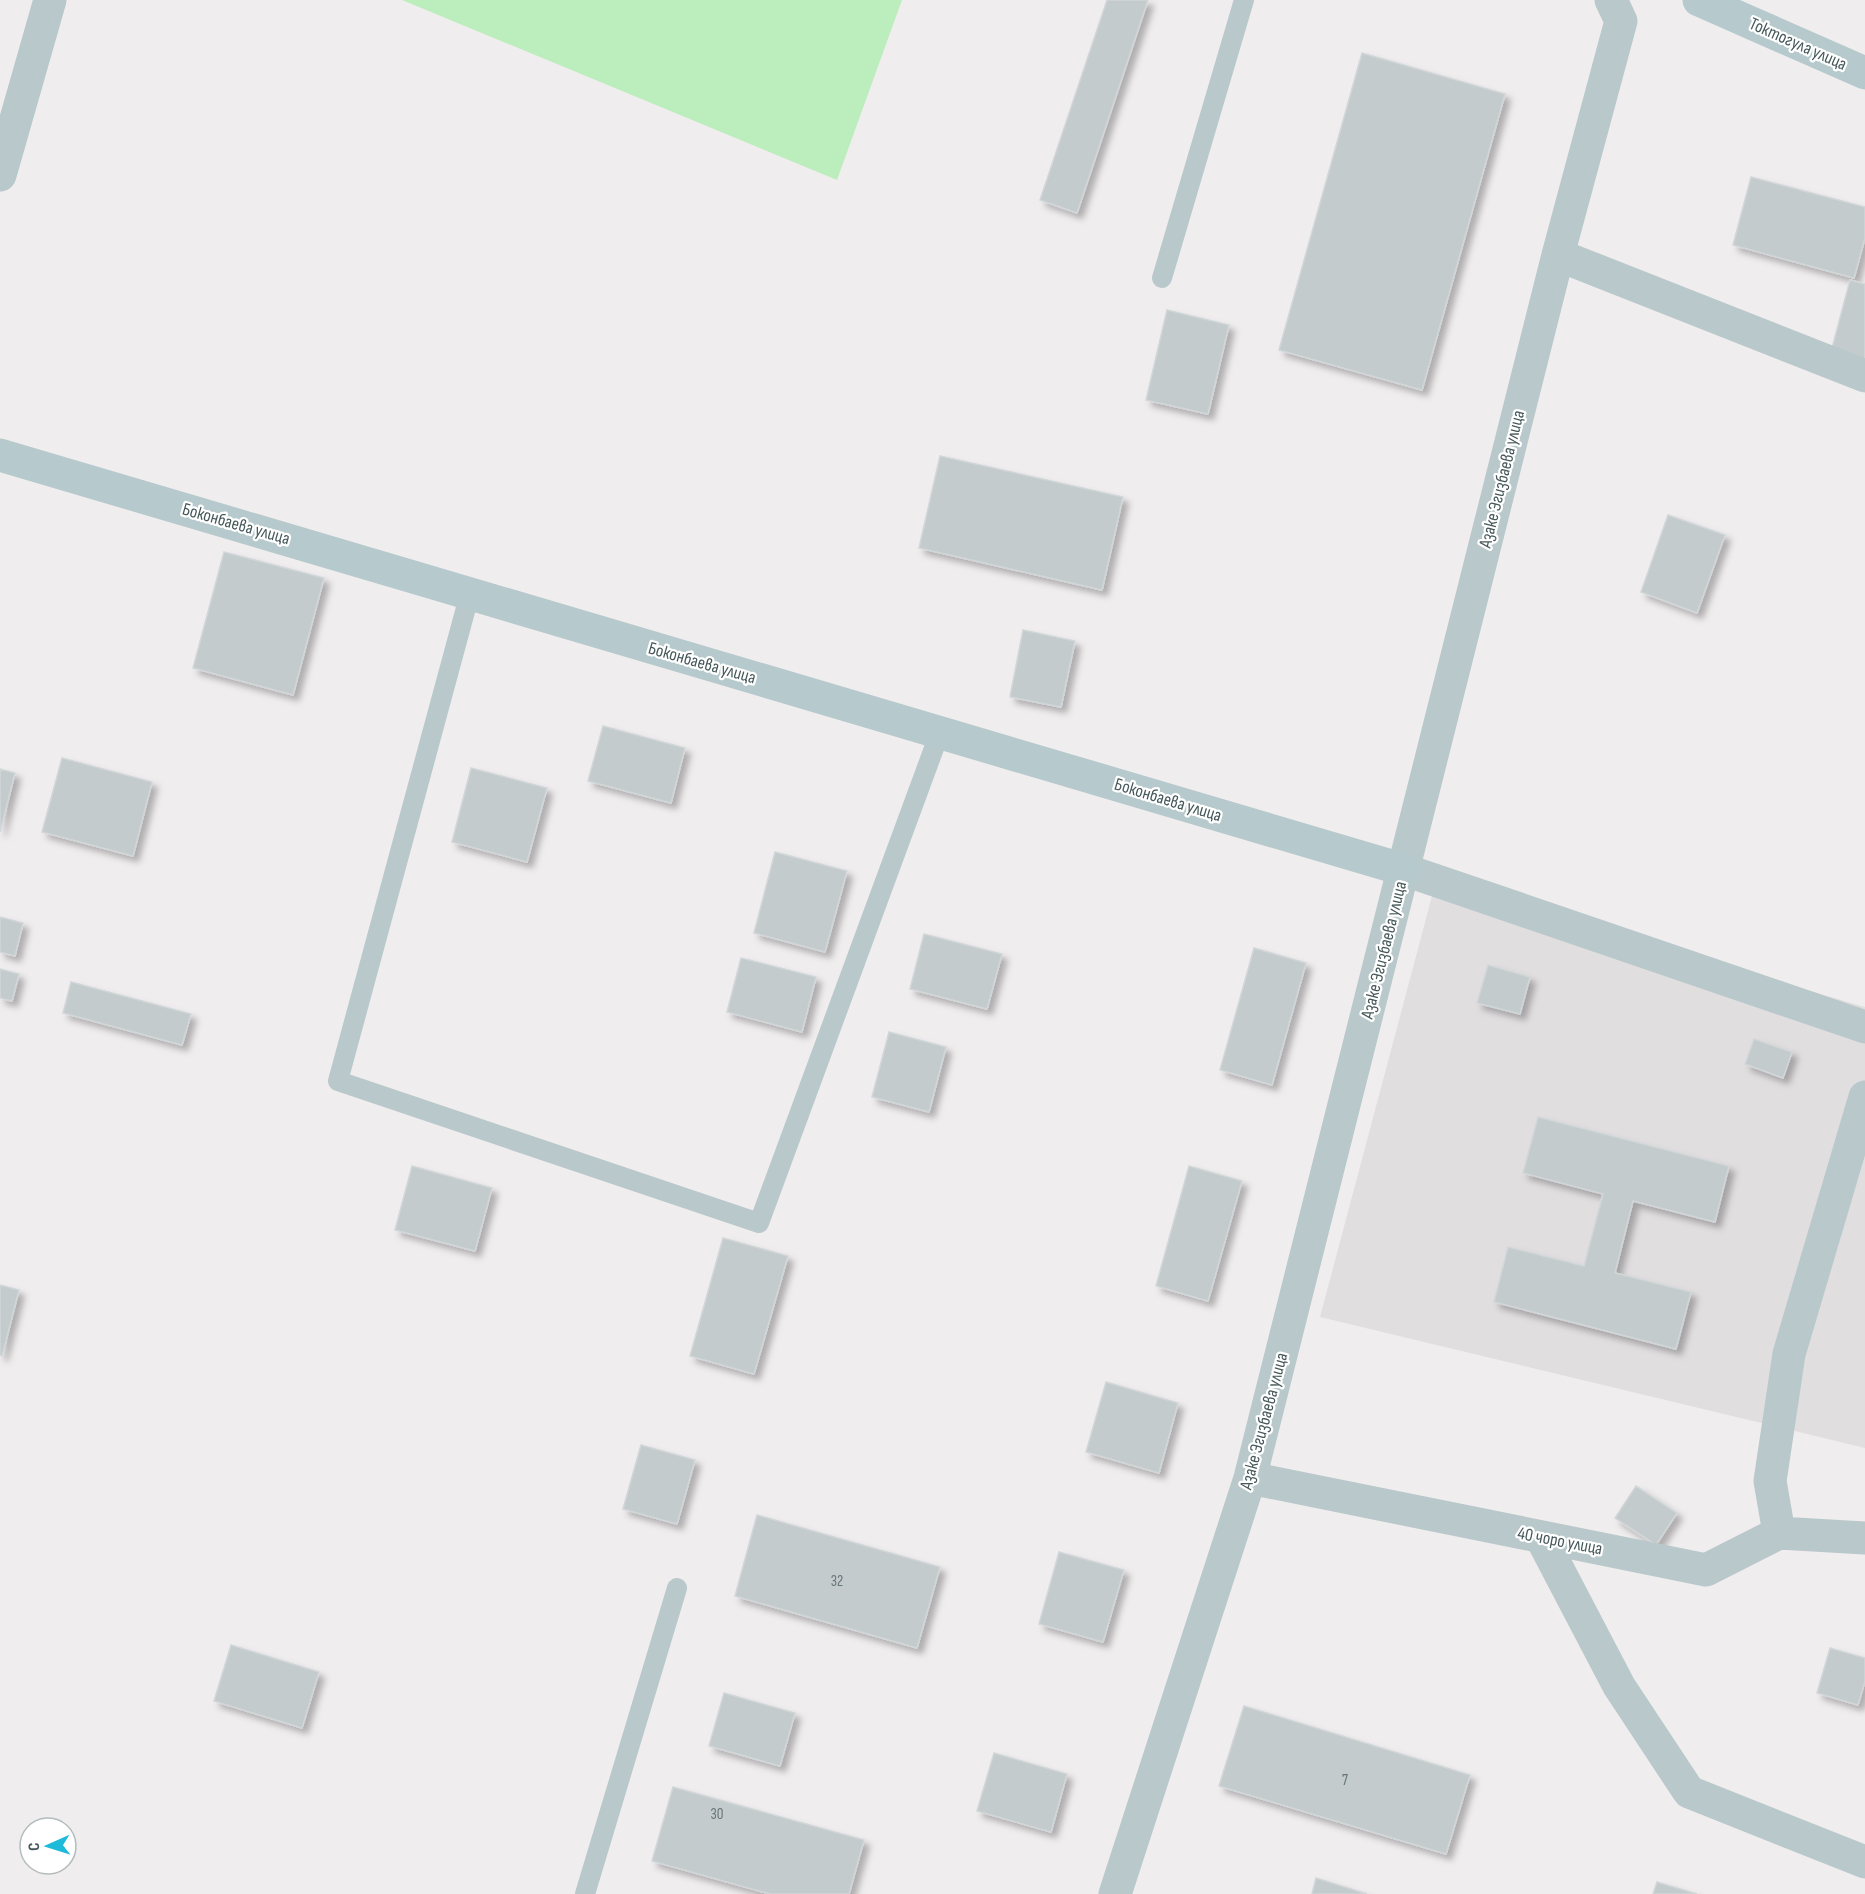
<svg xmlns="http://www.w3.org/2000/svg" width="1865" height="1894" viewBox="0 0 1865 1894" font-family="'Sofia Sans Condensed',sans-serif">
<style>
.education{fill:#e1dee0}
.green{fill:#bcedbc}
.building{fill:#c4cbcd;stroke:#d1d6d9;stroke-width:1.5;filter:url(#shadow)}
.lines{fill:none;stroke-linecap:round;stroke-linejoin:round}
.lane{stroke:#b9c8ca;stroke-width:20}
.street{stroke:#b9c8ca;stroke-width:33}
.secondary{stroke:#b6c9cc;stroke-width:33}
.labels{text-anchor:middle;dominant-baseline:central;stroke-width:4.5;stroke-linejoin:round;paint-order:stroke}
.number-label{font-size:15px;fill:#667577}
.street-label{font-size:18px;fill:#46585a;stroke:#fff}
</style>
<defs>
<filter id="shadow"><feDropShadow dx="5.5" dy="5.5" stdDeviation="3" flood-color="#0004"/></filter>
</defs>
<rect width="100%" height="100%" fill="#f0edee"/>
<!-- education -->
<path class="education" d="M1436 881 1865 1007V1448L1320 1317Z"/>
<!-- green -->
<path class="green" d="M402 0H902L837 180Z"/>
<!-- building -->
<path class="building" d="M1107 0H1148L1077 213 1040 200Z
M1362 53 1505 94 1422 390 1279 350Z
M1751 177 1865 207V238L1854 278 1733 245Z
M1850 280 1865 284V361L1831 352Z
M1167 310 1229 325 1208 414 1146 400Z
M940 456 1123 497 1102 590 919 548Z
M1668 515 1725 535 1697 613 1641 592Z
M224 552 324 578 293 695 193 668Z
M1023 630 1075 641 1061 707 1010 697Z
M603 726 685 748 671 803 588 781Z
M62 758 152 782 133 856 42 832Z
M471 768 547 788 527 862 452 842Z
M0 769 15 773 0 832Z
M775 852 847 871 825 952 754 933Z
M0 917 23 923 15 956 0 952Z
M924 934 1002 954 987 1009 910 989Z
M1254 948 1306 963 1272 1085 1220 1070Z
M741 958 816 977 802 1032 727 1012Z
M1488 965 1530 977 1520 1014 1477 1003Z
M0 969 19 974 12 1001 0 998Z
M71 982 191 1014 182 1045 63 1013Z
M889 1032 946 1047 929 1112 872 1097Z
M1754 1039 1792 1052 1783 1078 1745 1064Z
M1538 1117 1729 1166 1715 1222 1633 1201 1615 1273 1691 1292 1676 1349 1494 1302 1508 1247 1584 1266 1603 1194 1523 1173Z
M412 1166 492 1188 475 1251 395 1230Z
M1189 1166 1242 1181 1208 1301 1156 1286Z
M723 1238 788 1256 754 1374 690 1356Z
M0 1285 19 1290 2 1356 0 1355Z
M1106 1382 1178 1403 1159 1473 1086 1452Z
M641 1445 695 1460 677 1524 623 1509Z
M1636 1486 1677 1513 1656 1545 1615 1518Z
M757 1515 940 1567 917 1648 735 1596Z
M1059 1552 1124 1570 1103 1642 1039 1624Z
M231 1645 319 1672 302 1728 214 1701Z
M1830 1648 1865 1658V1681L1858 1705 1817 1693Z
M724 1693 795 1713 780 1766 709 1746Z
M1244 1706 1470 1775 1446 1854 1219 1786Z
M994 1753 1067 1774 1051 1832 977 1811Z
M673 1787 864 1840 849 1894H770L652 1861Z
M1316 1878 1367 1894H1312Z
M1657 1882 1697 1894H1653Z"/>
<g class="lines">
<!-- lane -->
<path class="lane" d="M1162 278 1244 0
M470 593 338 1081 759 1223 940 732
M585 1894 677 1588"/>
<!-- street -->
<path class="street" d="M0 175 50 0
M1558 255 1865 376
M1405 870 1865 1027
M1250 1478 1706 1570 1779 1533 1865 1538
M1779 1533 1770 1481 1789 1354 1865 1097
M1541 1537 1619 1686 1689 1792 1865 1862
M1115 1894 1250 1478 1558 255 1621 21 1611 0"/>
<!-- secondary -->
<path class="secondary" d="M1699 0 1865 73
M0 455 1405 870"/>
</g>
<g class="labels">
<!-- number labels -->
<g class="number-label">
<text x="837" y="1581">32</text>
<text x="1345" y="1780">7</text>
<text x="717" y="1814">30</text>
</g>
<!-- street labels -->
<g class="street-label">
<text transform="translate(1798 44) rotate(24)">Токтогула улица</text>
<text transform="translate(1502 479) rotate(-76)">Азаке Эгизбаева улица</text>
<text transform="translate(236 524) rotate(16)">Боконбаева улица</text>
<text transform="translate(702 663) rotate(16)">Боконбаева улица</text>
<text transform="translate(1168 800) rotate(17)">Боконбаева улица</text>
<text transform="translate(1384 950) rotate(-76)">Азаке Эгизбаева улица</text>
<text transform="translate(1264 1421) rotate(-75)">Азаке Эгизбаева улица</text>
<text transform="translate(1560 1541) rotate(11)">40 чоро улица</text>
</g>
</g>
<!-- north arrow -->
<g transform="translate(48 1846) rotate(267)"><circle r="28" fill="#ffffff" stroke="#b5bcbd" stroke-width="1.5"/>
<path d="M0-4.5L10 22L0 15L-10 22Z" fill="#1dbada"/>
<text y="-9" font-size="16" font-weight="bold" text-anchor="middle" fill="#46585a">С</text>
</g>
</svg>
